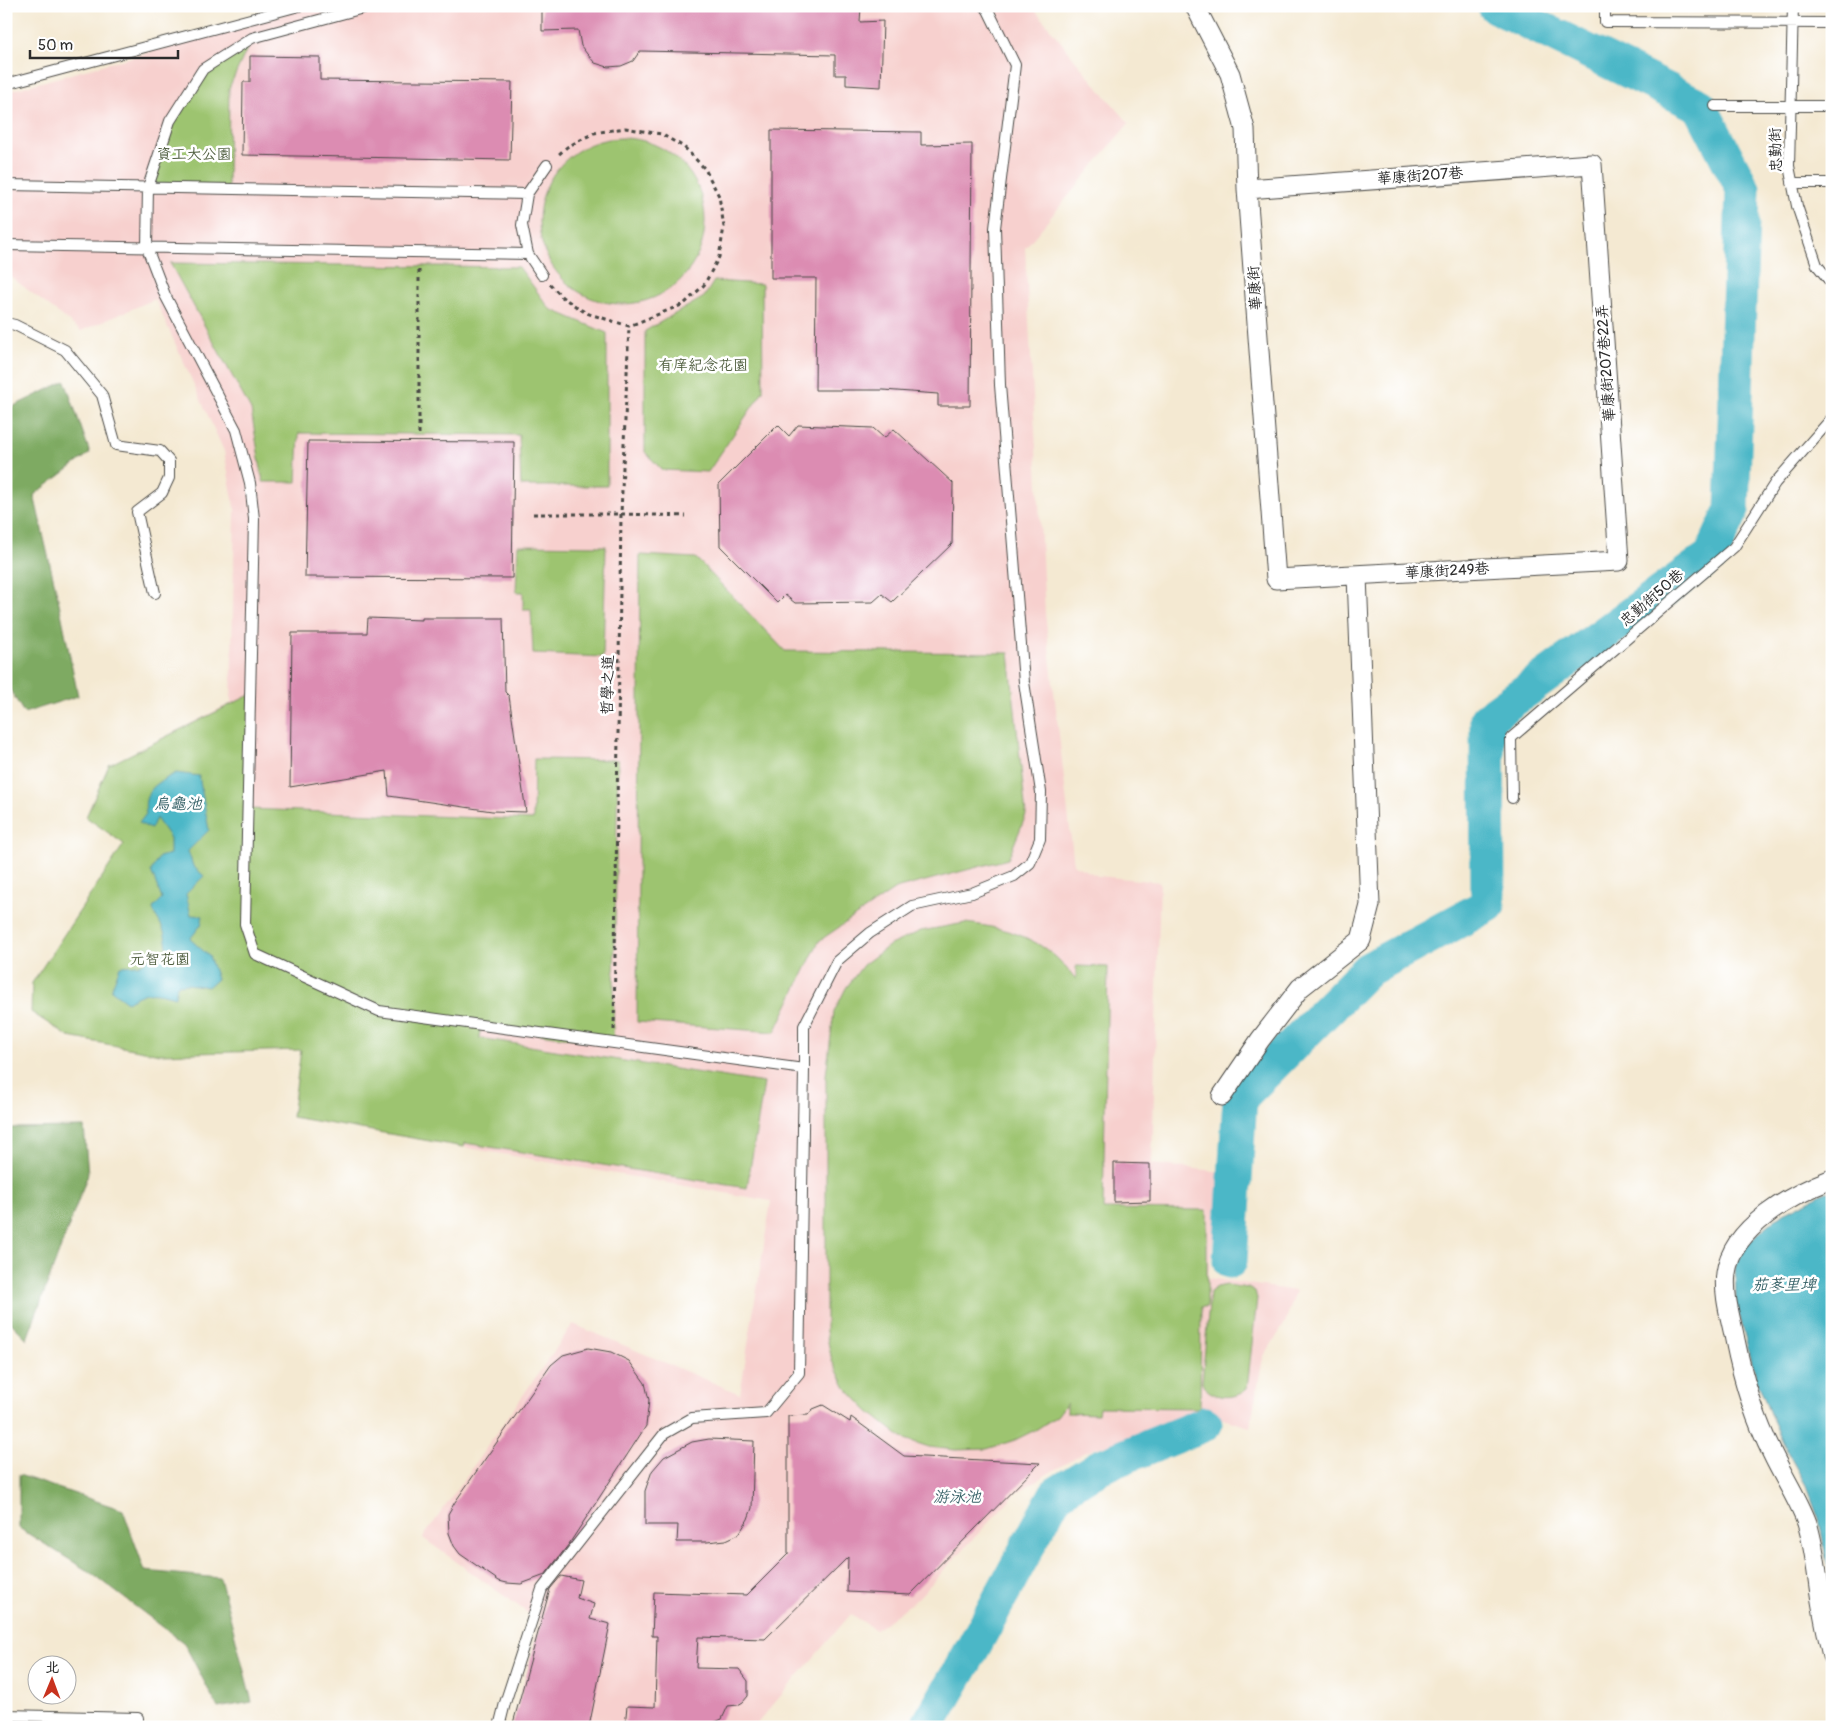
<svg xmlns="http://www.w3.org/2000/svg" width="1838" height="1733" viewBox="0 0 1838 1733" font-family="Pangolin,'LXGW WenKai TC',sans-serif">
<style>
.built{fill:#f7d0ce}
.green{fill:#9dc46f;stroke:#64784d}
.forest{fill:#7eaa62;stroke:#546a46}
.water{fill:#4bb7c7;stroke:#3b7179}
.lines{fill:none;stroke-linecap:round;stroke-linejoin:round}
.river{stroke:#4bb7c7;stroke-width:35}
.building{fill:#dc8cb2}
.service-casing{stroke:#494844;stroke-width:12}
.minor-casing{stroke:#494844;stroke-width:21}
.path{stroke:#494844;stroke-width:3;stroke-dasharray:4 4;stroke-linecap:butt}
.service{stroke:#fff;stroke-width:10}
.minor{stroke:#fff;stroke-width:19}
.labels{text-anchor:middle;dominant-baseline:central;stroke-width:5;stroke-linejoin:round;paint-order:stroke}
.street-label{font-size:15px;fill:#2b2b2b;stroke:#fff}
.park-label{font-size:15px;fill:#536143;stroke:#fff}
.water-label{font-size:16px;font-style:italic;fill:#386369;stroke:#fff}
</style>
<rect width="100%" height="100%" fill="#fff"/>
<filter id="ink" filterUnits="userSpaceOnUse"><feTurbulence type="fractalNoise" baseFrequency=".02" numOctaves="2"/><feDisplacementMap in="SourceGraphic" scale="10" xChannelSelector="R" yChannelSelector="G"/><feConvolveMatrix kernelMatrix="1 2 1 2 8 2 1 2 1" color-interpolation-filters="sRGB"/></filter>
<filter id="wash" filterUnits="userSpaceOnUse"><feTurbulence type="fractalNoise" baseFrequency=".0096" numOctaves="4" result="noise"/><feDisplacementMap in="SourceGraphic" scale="20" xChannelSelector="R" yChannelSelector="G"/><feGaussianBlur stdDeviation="1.12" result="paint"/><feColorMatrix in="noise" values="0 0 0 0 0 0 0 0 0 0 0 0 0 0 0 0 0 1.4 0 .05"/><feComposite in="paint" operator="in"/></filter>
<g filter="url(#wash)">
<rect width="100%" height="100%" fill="#f4e9d2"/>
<!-- built -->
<path class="built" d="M315 6H1032L1094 83 1129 123 1025 248 1045 613 1074 865 1098 876 1160 882 1152 1164 1223 1172 1208 1278 1296 1291 1285 1323 1263 1358 1250 1427 1199 1412 1083 1453 1017 1492 917 1599 876 1630 851 1614 754 1727H512L545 1625 423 1538 573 1324 740 1394 771 1201 292 1117 301 1050 160 1054 69 1037 31 1012 32 983 124 844 86 817 109 765 231 703 235 510 224 451 155 299 81 331 6 273V92Z"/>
<!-- green -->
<path class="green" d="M252 38 229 88 228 189 148 187 167 128 203 69Z
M539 221a83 83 0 1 1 166 0a83 83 0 1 1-166 0Z
M170 263 519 267 550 309 607 333V486H521L519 435 299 433 297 482H263L251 410Z
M714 281 762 284 763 391 708 472 662 470 645 452V331L704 297Z
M518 545 606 546 603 657 533 654 531 609H523V592H516Z
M640 555 696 558 785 651 1009 653 1026 815 1008 859 895 889 819 941 775 1032 637 1022Z
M250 695 248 809 533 820 534 759 618 760 613 1044 481 1026 479 1038 764 1083 747 1188 465 1143 464 1147 292 1117 301 1050 160 1054 69 1037 31 1012 32 983 124 844 86 817 109 765Z
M965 923C999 927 1031 934 1058 959 1064 965 1070 973 1076 979V966L1108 967 1103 1209 1207 1210V1307H1201L1200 1408 1099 1407 1098 1414 1067 1413V1403L1057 1416 1037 1429 1015 1440 987 1449 955 1450 929 1447 902 1438 868 1411 846 1388 832 1361 826 1332V1075L834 1012 846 988 863 965 890 945 921 931Z
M1227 1285 1248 1288 1255 1292 1257 1298 1247 1389C1235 1401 1208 1399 1202 1382L1210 1292 1217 1287Z"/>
<!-- forest -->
<path class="forest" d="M65 381 90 453 34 495 59 603 78 696 24 713 6 683V410Z
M84 1127 88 1174 27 1339 6 1318V1142L9 1128Z
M19 1475 123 1510 145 1571 220 1578 252 1702 218 1708 184 1643 91 1573 19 1528Z"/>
<!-- water -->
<path class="water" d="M176 773 199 776 209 830 188 851 193 866 204 876 186 894 191 915 203 916 201 925 190 939 209 956 217 979 208 987 187 984 177 985 175 997C152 991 148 990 127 1002L111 990 120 966 138 965 167 949C166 939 165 931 160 923 157 917 154 915 153 908L162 899 151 871 159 857 170 854V838L156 818 151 829 139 823 146 814C142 790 157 783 176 773Z
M1832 1189V1592L1819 1519 1808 1489 1788 1453 1772 1418 1757 1380 1748 1348 1736 1303 1735 1268 1746 1245 1767 1226 1784 1213Z"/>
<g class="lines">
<!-- river -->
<path class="river" d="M1230 1261 1240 1098 1367 970 1488 905 1487 719 1711 556 1732 510 1743 189 1700 106 1495 6
M927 1727 974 1646 1056 1494 1099 1467 1205 1424"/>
</g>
<g id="blocks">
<!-- building -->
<path class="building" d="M542 6H861L860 22 883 21 881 87 846 85V75H835V55L640 51 633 61 621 66 608 67 595 63 587 54 581 46 578 30 542 31Z
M250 56 320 57V80L512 82 510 160 242 155 243 82H250Z
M771 130 921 132V145L972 144 970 406H938V394L883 390H815L816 278H771Z
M778 425 789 436 798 425 873 428 884 438 894 429 953 483 952 544 892 602 882 594 873 602 795 603 785 595 777 603 720 546 719 484Z
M308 441 514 442 512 578 305 577Z
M368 618 422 620V618H503L505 692 509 696 526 812 492 811 389 796 387 771 290 787 292 633H367Z
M1114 1163 1150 1164V1201L1114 1202Z
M588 1348 611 1352 629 1361 645 1383 649 1400 646 1426 569 1544 545 1575 521 1584 507 1583 499 1581 460 1554 454 1546 449 1533 448 1514 455 1502 551 1365 563 1355Z
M823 1405 850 1422 851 1417 904 1456 1040 1463 910 1595 847 1592 848 1557 765 1639 698 1637 696 1668 739 1669 748 1681V1696L743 1702 738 1705 728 1706 722 1719 704 1727H625L627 1706 655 1707 657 1636H652L654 1592 747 1595 788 1554V1416L808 1415 813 1409Z
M709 1439 754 1441 752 1508 748 1519 739 1534 726 1540 707 1542H677L678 1525H645V1491L652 1471 664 1457 692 1442Z
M561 1576 581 1580 577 1598 594 1604 590 1619 610 1624 589 1727H512L550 1589Z"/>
</g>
</g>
<g filter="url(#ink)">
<use href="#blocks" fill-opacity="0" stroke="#494844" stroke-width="1"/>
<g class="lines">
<!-- service casing -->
<g class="service-casing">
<path id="service" d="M371 6 252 38 203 69 170 121 148 187 147 248 165 295 236 430 250 483 254 519 245 924 255 954 379 1011 804 1069V1026L837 961 870 933 912 906 972 893 1014 876 1030 863 1040 839 1041 792 1024 682 1000 385 995 228 1015 65 988 10 984 6
M1605 6V22L1832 23
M1793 6 1789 166 1797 206 1817 265 1832 284
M6 84 299 6
M1715 106H1832
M1792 183H1832
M6 185 527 194
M6 245 528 254
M542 275 528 254 522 225 527 194 547 165
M6 323 15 325 65 350 102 395 116 445 160 451 169 461V478L162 493 137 512 155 593
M1512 798 1511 738 1734 547 1775 483 1832 418
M6 1715 138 1718V1727
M499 1727 505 1703 542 1589 664 1434 692 1418 766 1413 799 1373 804 1069"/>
</g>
<!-- minor casing -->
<g class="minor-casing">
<path id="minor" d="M1195 6 1230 74 1245 129 1247 189 1276 579 1619 561 1592 164 1247 189
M1222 1096 1260 1040 1300 988 1361 940 1370 905 1357 576
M1832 1179C1793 1194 1732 1227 1726 1273 1723 1295 1731 1319 1735 1340 1743 1380 1755 1419 1773 1455 1784 1478 1798 1499 1807 1523 1815 1548 1817 1575 1821 1601 1824 1619 1828 1638 1832 1656"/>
</g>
<!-- path -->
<path class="path" d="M550 284 562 297 586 313 629 326 684 304 704 285 719 257 724 227 719 196 705 169 684 147 661 134 625 128 594 133 567 147 557 156
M419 434V266
M533 514H621L686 516
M614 1030 621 514 629 326"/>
<!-- service -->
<use href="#service" class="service"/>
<!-- minor -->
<use href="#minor" class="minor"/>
</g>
</g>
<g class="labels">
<!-- street labels -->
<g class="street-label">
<text transform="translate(1776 150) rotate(-92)">忠勤街</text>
<text transform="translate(1420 176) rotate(-4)">華康街207巷</text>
<text transform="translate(1255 288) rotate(-94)">華康街</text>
<text transform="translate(1606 363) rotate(-94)">華康街207巷22弄</text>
<text transform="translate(1447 571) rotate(-3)">華康街249巷</text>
<text transform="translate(1652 598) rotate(-41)">忠勤街50巷</text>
<text transform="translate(608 685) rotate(-89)">哲學之道</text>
</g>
<!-- park labels -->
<g class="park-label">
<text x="194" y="154">資工大公園</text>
<text x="703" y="365">有庠紀念花園</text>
<text x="160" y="959">元智花園</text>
</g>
<!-- water labels -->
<g class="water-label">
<text x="178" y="804">烏龜池</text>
<text x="1784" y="1285">茄苳里埤</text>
<text x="957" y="1497">游泳池</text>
</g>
</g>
<!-- margin -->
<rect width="1838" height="1733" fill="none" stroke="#fff" stroke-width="25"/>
<!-- north arrow -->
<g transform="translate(52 1680) rotate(1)"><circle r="24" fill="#ffffff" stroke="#aaaaaa"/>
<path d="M0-4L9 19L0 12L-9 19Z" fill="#c8321e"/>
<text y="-8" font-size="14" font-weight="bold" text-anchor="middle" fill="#2b2b2b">北</text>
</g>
<!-- scale -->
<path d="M30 50v8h148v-8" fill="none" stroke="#2b2b2b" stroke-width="2.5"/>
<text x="38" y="50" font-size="15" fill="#2b2b2b" stroke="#ffffff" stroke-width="4" paint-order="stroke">50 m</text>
</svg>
